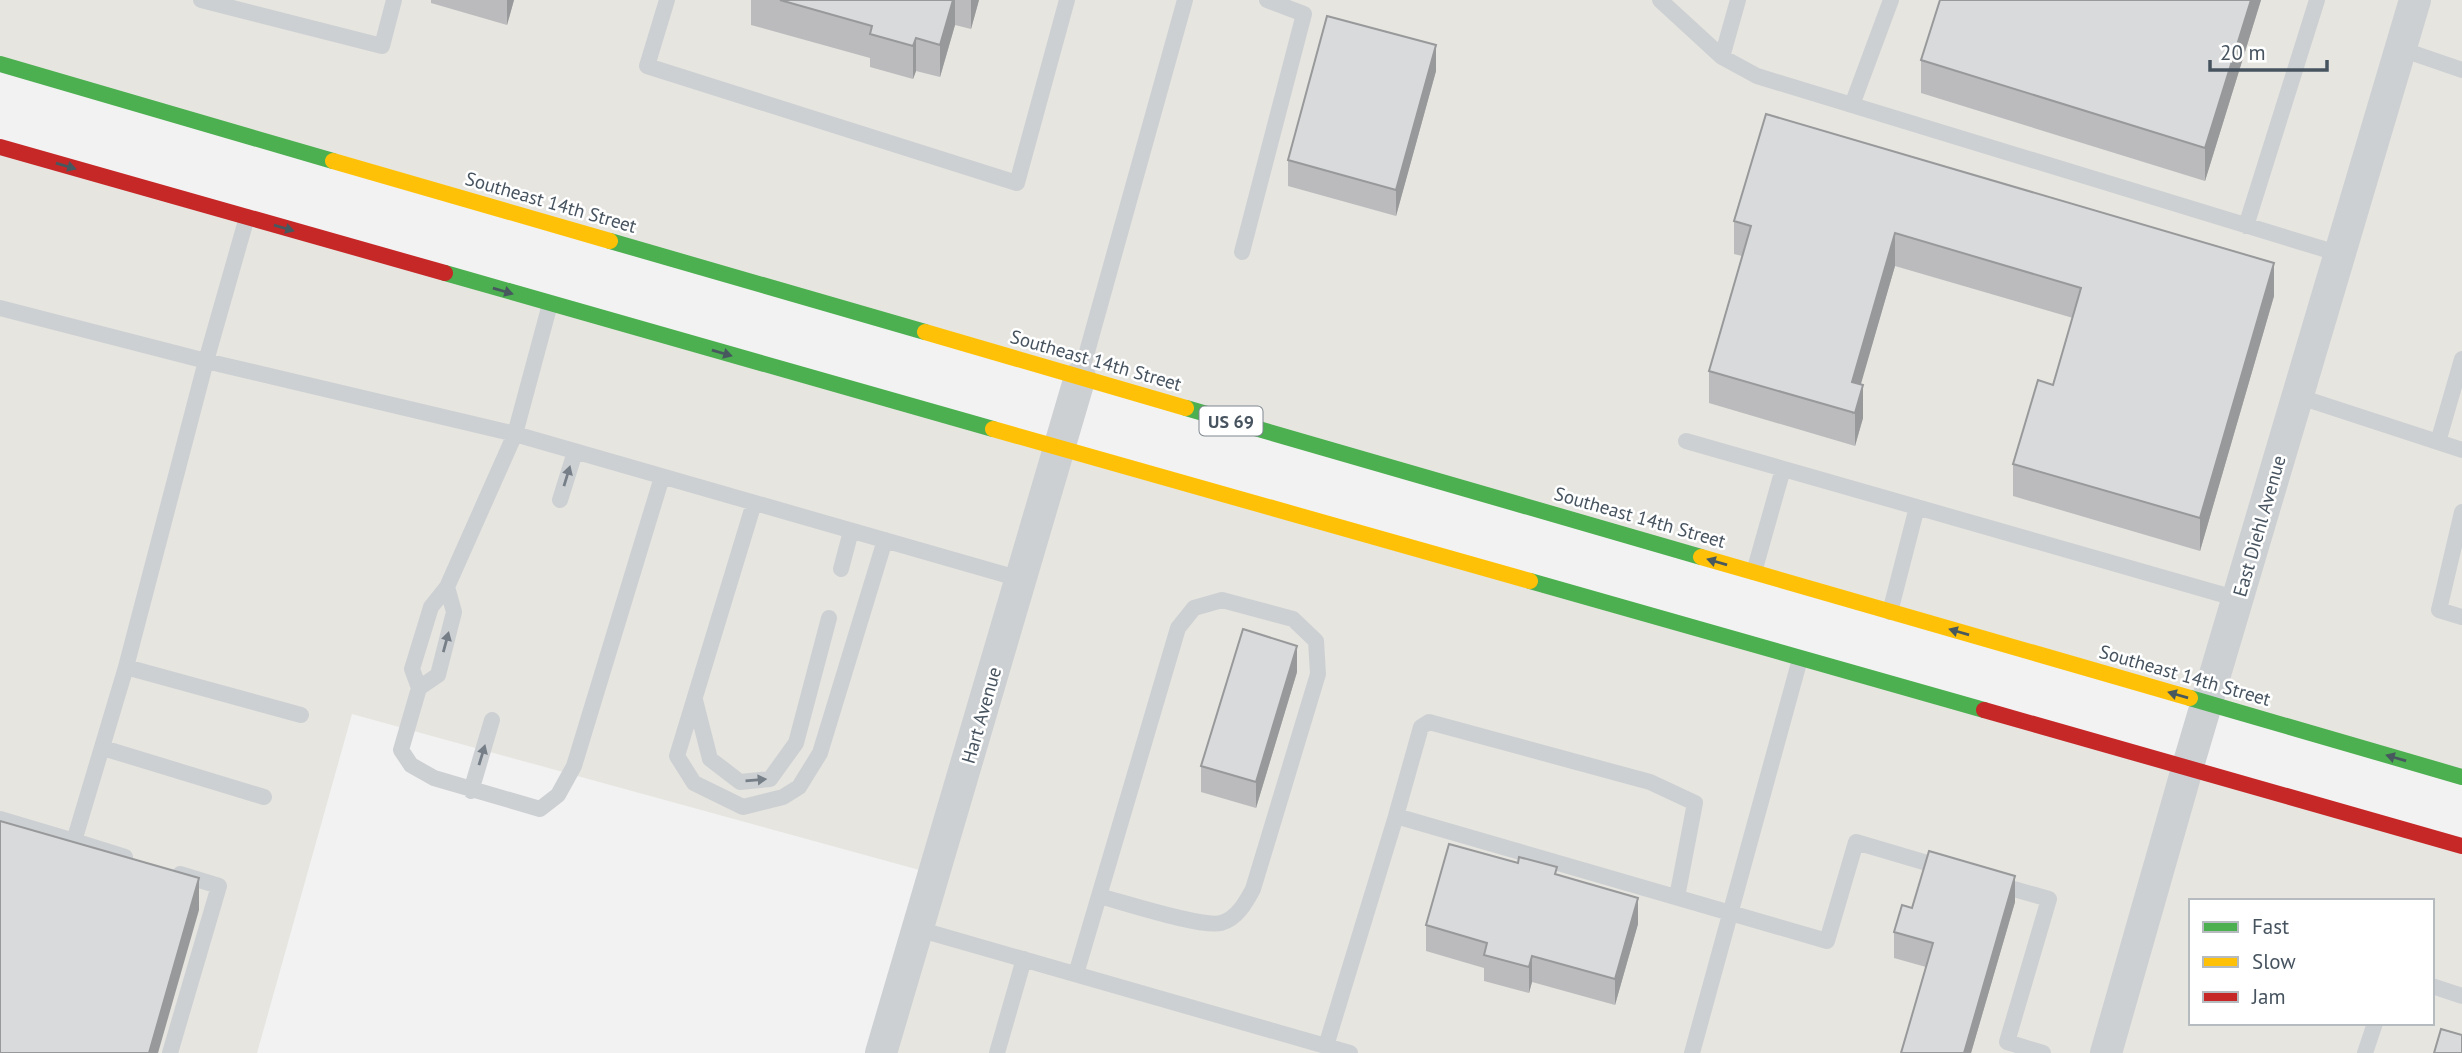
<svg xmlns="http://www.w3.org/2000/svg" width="2462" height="1053" viewBox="0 0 2462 1053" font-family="'PT Sans',sans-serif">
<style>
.commercial{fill:#e6e5e0;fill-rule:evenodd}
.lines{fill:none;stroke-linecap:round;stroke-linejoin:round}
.lane{stroke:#cdd0d3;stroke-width:16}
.street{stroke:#cdd0d3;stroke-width:32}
.fast{stroke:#4caf50;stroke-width:16}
.slow{stroke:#ffc107;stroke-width:16}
.jam{stroke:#c62828;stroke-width:16}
.wall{fill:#bbbbbd}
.shaded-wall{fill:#98999a}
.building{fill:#d9dadc;stroke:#98999a;stroke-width:2}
.oneway{fill:#47595f}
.oneway2{fill:#767f88}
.labels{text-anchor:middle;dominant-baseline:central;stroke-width:5;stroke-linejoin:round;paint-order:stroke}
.shield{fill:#fff;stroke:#7e8790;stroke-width:2}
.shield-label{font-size:18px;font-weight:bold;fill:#475460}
.street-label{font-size:19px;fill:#475460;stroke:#fff}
</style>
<rect width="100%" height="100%" fill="#f2f2f2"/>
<!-- commercial -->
<path class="commercial" d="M0 0H2462V777L0 64Z
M0 147 2462 846V1053H881L934 874 352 714 257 1053H0ZM2191 901H2432V1023H2191Z"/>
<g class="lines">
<!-- lane -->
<path class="lane" d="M201 0 382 46 394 0
M667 0 647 66 1017 183 1067 0
M1660 0 1722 57 1757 76 2340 254
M2401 49 2462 70
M1722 57 1738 0
M1852 105 1891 0
M2246 226 2317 0
M1242 252 1304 14 1267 0
M550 304 515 434 1020 579
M0 308 206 361 247 217
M1080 377 1185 0
M2297 396 2462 450
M1686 441 2238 599
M2438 442 2462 359
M560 500 575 452
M754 503 677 756 694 783 743 807 783 797 799 787 820 753 885 540
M2462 512 2439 610 2462 617
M841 569 851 531
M1754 572 1783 469
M1890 612 1917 507
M126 667 301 715
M419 688 438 675 454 612 447 587
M695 700 710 759 740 782 770 779 796 743 829 618
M103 748 264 797
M471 791 492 720
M1396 816 1421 727 1429 722 1650 782 1695 803 1677 897
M0 819 74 841 126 667 206 361 515 434 447 587 431 607 412 669 419 688 401 750 411 765 434 778 540 809 558 795 574 766 662 477
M74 841 125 857
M1996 884 2049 899 2007 1042 2043 1053
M918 929 1350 1053
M1076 974 1178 628 1194 608 1222 600 1293 619 1316 641 1318 674 1253 889C1246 902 1237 919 1221 923 1201 928 1123 902 1099 896
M2432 986 2462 996
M1326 1046 1396 816 1827 941 1856 842 1944 868
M170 1053 219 886 180 874
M997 1053 1024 959
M1692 1053 1800 659
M2365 1053 2375 1023"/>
<!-- street -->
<path class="street" d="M881 1053 1080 377
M2106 1053 2187 769 2415 0"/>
<!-- fast -->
<path class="fast" d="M0 64 333 161
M610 241 925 332
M445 273 993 429
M1186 408 1701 557
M1530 581 1984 710
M2190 698 2462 777"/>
<!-- slow -->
<path class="slow" d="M333 161 610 241
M925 332 1186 408
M993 429 1530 581
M1701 557 2190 698"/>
<!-- jam -->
<path class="jam" d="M0 147 445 273
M1984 710 2462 846"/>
</g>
<!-- wall -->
<path class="wall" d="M431 0H514L507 25 431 3Z
M751 0H979L971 29 955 25 940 77 916 71 913 79 870 67V58L751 25Z
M1940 0H2261L2205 181 1921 93V60Z
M1436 71 1396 216 1288 186V160Z
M1766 114 2274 296 2200 551 2013 496V464L2053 385 2073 318 1895 266 1860 385 1863 418 1855 446 1709 403V371L1742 256 1734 254V221Z
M1297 672 1256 808 1201 792V766Z
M1557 875 1638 924 1615 1005 1532 982 1529 993 1484 981V968L1426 951V925Z
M2015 902 1971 1053H1901L1926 967 1894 958V932L1912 908Z"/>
<!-- shaded-wall -->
<path class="shaded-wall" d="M507 0H514L507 25Z
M953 0H955V25L940 77V45Z
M971 0H979L971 29Z
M2251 0H2261L2205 181V148Z
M916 38V71L913 79V46Z
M1436 45V71L1396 216V190Z
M1895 233V266L1852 415V382Z
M2274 263V296L2200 551V518Z
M1863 385V418L1855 446V413Z
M1297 646V672L1256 808V782Z
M2015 876V902L1971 1053H1964Z
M199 878V910L158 1053H149Z
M1638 898V924L1615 1005V979Z
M1532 956V982L1529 993V967Z"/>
<!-- building -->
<path class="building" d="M780 0H953L940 45 916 38 913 46 870 34 872 26Z
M1940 0H2251L2205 148 1921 60Z
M1327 16 1436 45 1396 190 1288 160Z
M1766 114 2274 263 2200 518 2013 464 2038 380 2053 385 2081 288 1895 233 1852 382 1863 385 1855 413 1709 371 1751 226 1734 221Z
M1243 629 1297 646 1256 782 1201 766Z
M0 821 199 878 149 1053H0Z
M1449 844 1518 863 1519 857 1557 867 1555 874 1638 898 1615 979 1532 956 1529 967 1484 955 1487 943 1426 925Z
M1929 851 2015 876 1964 1053H1901L1933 943 1894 932 1902 905 1912 908Z
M2441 1029 2462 1035V1053H2434Z"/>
<!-- one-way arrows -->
<defs><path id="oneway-solid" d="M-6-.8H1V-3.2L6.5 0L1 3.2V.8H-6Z" transform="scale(1.75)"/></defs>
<g class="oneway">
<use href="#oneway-solid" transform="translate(66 166) rotate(16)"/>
<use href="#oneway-solid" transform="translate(284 228) rotate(16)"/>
<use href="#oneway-solid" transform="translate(503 291) rotate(16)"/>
<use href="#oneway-solid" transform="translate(722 353) rotate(16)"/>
<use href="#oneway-solid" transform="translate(1717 562) rotate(-164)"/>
<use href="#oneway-solid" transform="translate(1959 632) rotate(-164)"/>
<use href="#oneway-solid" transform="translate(2178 695) rotate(-164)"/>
<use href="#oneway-solid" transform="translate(2396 758) rotate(-164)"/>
</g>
<g class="oneway2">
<use href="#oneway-solid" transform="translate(567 476) rotate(-73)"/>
<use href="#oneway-solid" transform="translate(446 642) rotate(-75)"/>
<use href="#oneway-solid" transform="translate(482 755) rotate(-73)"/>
<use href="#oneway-solid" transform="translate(756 780) rotate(-5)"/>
</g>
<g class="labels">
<!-- shield labels -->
<rect class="shield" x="1199.5" y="406.5" width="63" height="29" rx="5"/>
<g class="shield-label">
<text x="1231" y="421">US 69</text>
</g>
<!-- street labels -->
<g class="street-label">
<text transform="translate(551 202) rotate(16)">Southeast 14th Street</text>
<text transform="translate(1096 360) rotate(16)">Southeast 14th Street</text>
<text transform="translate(1640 517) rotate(16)">Southeast 14th Street</text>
<text transform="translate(2259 526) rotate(-74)">East Diehl Avenue</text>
<text transform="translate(2185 675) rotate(16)">Southeast 14th Street</text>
<text transform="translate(981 715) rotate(-74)">Hart Avenue</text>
</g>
</g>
<!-- legend -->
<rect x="2189" y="899" width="245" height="126" fill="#ffffff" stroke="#b5bbbf" stroke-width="2"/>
<rect x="2203" y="922" width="35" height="10" fill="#4caf50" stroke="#b5bbbf" stroke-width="2"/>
<text x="2252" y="934" font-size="21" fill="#475460">Fast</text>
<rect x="2203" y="957" width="35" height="10" fill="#ffc107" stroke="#b5bbbf" stroke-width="2"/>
<text x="2252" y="969" font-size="21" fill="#475460">Slow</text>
<rect x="2203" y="992" width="35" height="10" fill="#c62828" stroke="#b5bbbf" stroke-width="2"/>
<text x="2252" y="1004" font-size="21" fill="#475460">Jam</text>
<!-- scale -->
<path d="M2210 60v10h117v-10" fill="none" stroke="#475460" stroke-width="3.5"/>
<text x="2220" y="60" font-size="21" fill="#475460" stroke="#ffffff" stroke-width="5" paint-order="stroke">20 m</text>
</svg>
